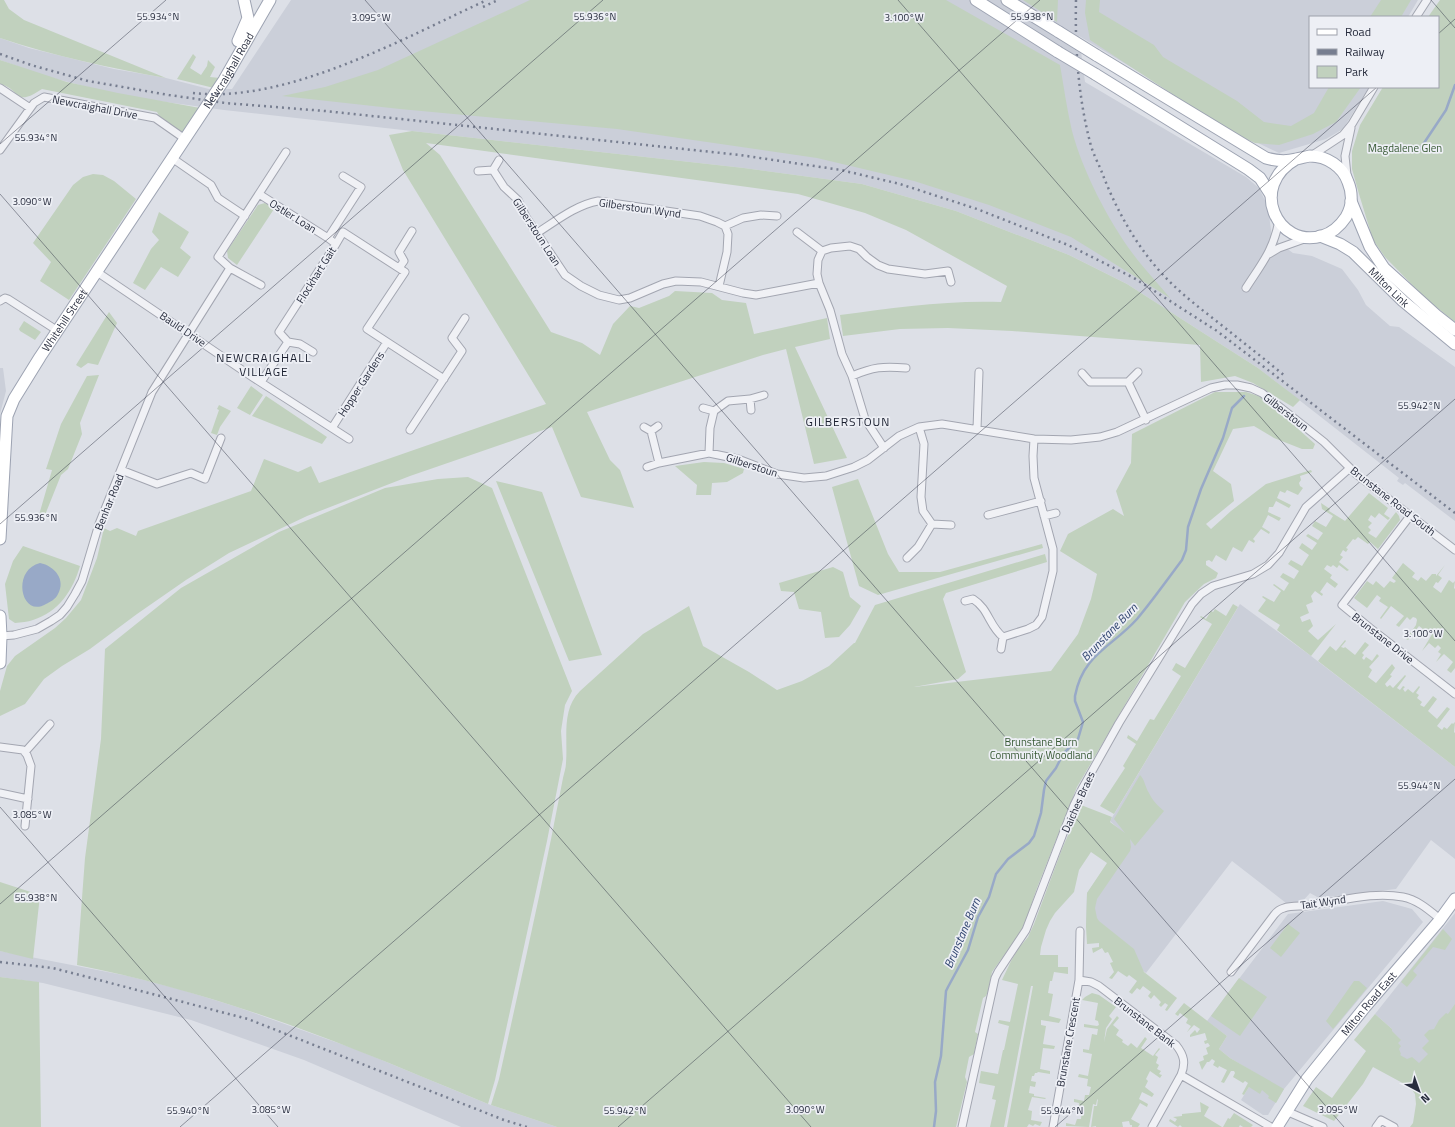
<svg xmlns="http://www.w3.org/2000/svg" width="1455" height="1127" viewBox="0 0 1455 1127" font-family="'Titillium Web',sans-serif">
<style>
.built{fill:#cbcfd9}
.green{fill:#c1d1be}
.water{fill:#98a9c7}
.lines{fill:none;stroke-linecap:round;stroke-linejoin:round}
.stream{stroke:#98a9c7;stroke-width:2.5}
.street-casing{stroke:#a3a6b1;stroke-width:9}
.primary-casing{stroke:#9da3b2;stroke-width:13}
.street{stroke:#f0f1f5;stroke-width:7}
.primary{stroke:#fff;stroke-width:11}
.rail{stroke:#777e90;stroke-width:2.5;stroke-dasharray:2 4;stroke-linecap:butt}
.primary-bridge-casing{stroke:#9da3b2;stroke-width:13;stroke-linecap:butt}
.primary-bridge{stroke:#fff;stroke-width:11}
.ticks{fill:none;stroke:#272c3d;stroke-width:1;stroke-opacity:0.45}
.labels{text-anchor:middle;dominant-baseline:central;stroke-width:3.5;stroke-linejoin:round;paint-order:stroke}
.street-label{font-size:11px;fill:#272c3d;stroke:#edeff5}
.park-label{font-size:11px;fill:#375934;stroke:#edeff5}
.neighbourhood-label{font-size:12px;letter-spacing:1px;fill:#191e2e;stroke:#edeff5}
.water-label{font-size:12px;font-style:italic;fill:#324671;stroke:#edeff5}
.ticks-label{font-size:10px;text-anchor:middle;fill:#272c3d;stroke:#edeff5;stroke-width:3.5;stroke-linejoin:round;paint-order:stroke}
</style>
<rect width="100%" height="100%" fill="#dde0e7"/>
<!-- built -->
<path class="built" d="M291 0H1418L1408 17H1310V87H1369L1343 129 1326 139 1279 153 1254 141 1079 36 1085 82 1246 177 1259 188 1268 207 1272 238 1293 253 1312 256 1342 269 1358 290 1366 305 1390 326 1399 327 1455 367V521L1405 483 1403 485 1397 481 1399 478 1258 368 1127 284 1069 255 956 211 862 184 744 168 224 110 122 96 45 76 0 60V38L29 48 114 69 166 78 209 89H232Z
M0 368H3L6 391 0 414Z
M1240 604 1311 656 1455 767V859L1431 840 1396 889 1319 898 1310 893 1302 902 1286 903 1232 861 1146 973 1086 927 1087 893 1127 836 1110 821Z
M1383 901 1412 909 1423 922 1284 1089 1268 1115H1263L1241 1100 1257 1074 1230 1058 1219 1049 1227 1036 1207 1021 1288 914Z
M1455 913V1041L1431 1052 1420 1067 1383 1050 1392 1029 1375 1014Z
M0 951 128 976 179 989 237 1007 355 1049 488 1104 557 1127H461L304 1060 191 1020 43 983 0 977Z"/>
<!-- green -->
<path class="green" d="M0 0H4L9 9 24 20 166 78C110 68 54 56 0 38Z
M530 0H946L1060 65C1064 88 1067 110 1072 131 1083 172 1108 220 1133 254 1144 269 1158 283 1170 298L1071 237 989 205 914 181 817 158 617 129 400 109 282 96 325 87 378 70Z
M1023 0H1058L1057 22Z
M1086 0H1100L1099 12 1154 45 1163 57 1237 101 1264 122 1291 126 1314 113 1329 87H1361L1336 122 1313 134 1279 145 1255 143 1230 132 1090 40 1085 13Z
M1381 0H1411L1401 17H1370Z
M1440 0H1455V322L1425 298 1385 257 1373 240 1359 194 1352 169V151L1360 125 1383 87H1438V17H1428Z
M193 54 196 57 190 68 201 75 207 66 208 60 215 67 210 77 220 78 214 88 177 79Z
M0 60 67 82 118 93 200 108 187 129 179 133 161 120 157 112 42 89C14 108 21 89 0 84Z
M412 131 744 168 862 184 956 211 1069 255 1127 284 1258 368 1300 400 1293 407 1253 383 1235 376 1201 382 1200 345 1012 331 948 328 900 329 843 336 840 315C893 308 947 300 1001 302L1007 286 906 230 865 213 798 194 426 143 440 155 551 332 582 343 600 355 613 324 630 306 639 308 669 296 675 291 712 293 722 300 746 303 754 334 827 318 830 339 795 347 847 458 814 464 786 349 763 355 587 412 610 460 620 470 634 508 581 497 552 427 410 476 307 516 229 553 186 580 137 614 90 649 62 666 44 679 25 704 0 716V691L7 666 15 656 55 628 66 618 81 600 97 558 104 528 110 531 117 528 136 536 138 531 251 491 264 459 298 472 311 466 319 483 546 404 403 170 389 135Z
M93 174 103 175 114 181 136 199 69 300 40 281 51 262 33 243 73 185 83 177Z
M265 203 274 209 237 265 228 258 227 251 258 205Z
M159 212 189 232 180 248 191 257 178 277 161 267 145 290 133 283 151 249 159 240 152 232Z
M109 312 117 323 98 365 88 363 81 368 76 365Z
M24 321 41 332 35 340 20 331 19 329Z
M99 375 80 423 82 434 68 469 61 475 45 515H39L52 470 46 469 61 424 87 376Z
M251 386 263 395 250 415 237 408Z
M1215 392H1246L1262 397 1315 444 1313 449H1302L1274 438 1254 426 1233 429 1213 471 1231 484 1234 501 1206 524 1211 529 1231 511 1266 484 1311 470 1312 472 1300 476 1301 480 1299 483 1300 486 1303 488 1298 495 1287 490 1285 493 1280 491 1277 498 1291 505 1289 508 1276 501 1273 507H1269L1268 512 1281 518 1279 521 1268 515 1262 527 1270 532 1269 534 1261 529 1253 539 1255 541 1254 543 1249 540 1242 552 1233 547 1226 561 1216 555 1212 562 1209 560 1206 561V565L1218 573 1216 578 1204 584 1185 602 1077 787 1037 888 1023 929 992 972 988 991 986 996 983 998 975 1032 978 1034 974 1054 969 1057 965 1077 967 1082 956 1127H557L491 1105 499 1079C521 979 544 879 563 778 564 773 566 768 566 763 568 738 561 710 580 691L643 634 689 606 703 646 749 672 777 690 802 681 829 666 854 643H855L875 605 1045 554 1047 562 946 593 943 599 966 672 958 679 914 687 1051 671 1078 634 1091 599 1097 574 1060 551 1068 534 1113 509 1124 516 1116 491 1131 463 1132 434Z
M266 396 327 437 322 444 252 416Z
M219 405 231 411 220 427 217 435 211 433 219 410 217 409Z
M704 462 724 463 744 469 743 473 727 482 712 483 711 495H696L697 485 675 466Z
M468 477 492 488 572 691 565 705 561 731 563 759 547 841 495 1080 488 1104C444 1086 400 1067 356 1050 266 1014 172 984 77 965L85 858 101 739 105 649 181 588 279 532 385 488 438 479Z
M858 479 888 554 899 572H940L1042 544 1043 548 878 595 859 586 832 487Z
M496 481 542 492 602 655 569 661Z
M1369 493 1388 508 1384 514 1390 518 1388 520 1379 513 1375 518 1371 515 1368 520 1372 523 1368 527 1371 530 1368 533 1376 538 1396 512 1399 516 1400 520 1378 549 1370 542 1368 544 1358 537 1355 540 1353 539 1346 548 1348 549 1346 552 1343 550 1340 555 1343 557 1339 562 1349 570 1347 571 1339 565 1337 568 1333 565 1331 567 1327 565 1324 569 1332 575 1330 578 1338 584 1335 588 1327 582 1320 592 1323 594 1322 596 1315 591 1311 596 1313 602 1306 605 1309 613 1300 617 1302 622 1310 619 1313 626 1308 631 1318 640 1336 624 1311 656 1277 630 1280 625 1258 611 1266 600 1262 597 1263 596 1274 602 1281 591 1273 585 1274 584 1284 591 1289 583 1280 577 1283 573 1294 579 1299 571 1288 564 1291 560 1302 566 1309 555 1299 548 1302 543 1312 550 1317 543 1306 536 1308 534 1318 540 1323 533 1312 526 1315 521 1326 527 1333 516 1322 509 1321 503 1330 509 1329 511 1345 521Z
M23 546 80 566C73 590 59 612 33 620 28 622 21 622 15 623L9 619 5 584 13 561Z
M1403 563 1415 573 1412 577 1418 581 1421 577 1426 581 1432 574H1436V576L1445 565 1438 575 1442 578 1438 583 1436 582 1433 587 1441 593 1449 580 1453 583 1455 581 1454 588 1455 589V668L1451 673 1447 670 1453 662 1444 654 1436 662 1441 654 1438 652 1441 648 1438 645 1435 648 1429 643 1422 651 1434 631 1430 628 1427 632 1419 626 1408 640 1406 639 1416 625 1417 620 1416 618 1413 617 1410 620 1407 617 1399 627 1396 625 1404 616 1391 606 1381 619 1380 618 1388 607 1379 601 1381 598 1377 595 1367 608 1354 598 1367 581 1373 585 1376 581 1384 588 1390 581 1394 583 1396 581 1392 578Z
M833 567 843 572 850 597 861 606 850 625 839 637 825 638 821 612 799 609 794 592 781 591 779 583Z
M1233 604 1238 607 1114 814 1100 806 1125 768 1123 766 1136 744 1127 738 1128 735 1137 741 1150 719 1154 720 1181 676 1172 670 1176 663 1185 668 1212 624 1200 617 1201 616 1206 619 1211 611 1213 612 1215 609 1226 616Z
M1345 640 1346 641 1341 647 1344 648 1345 647 1355 655 1365 642 1369 645 1362 653 1364 655 1362 658 1364 660 1366 657 1372 661 1377 654 1379 656 1369 667 1372 670 1368 677 1376 683 1392 664 1395 668 1390 675 1392 676 1385 684 1387 687 1390 685 1393 688 1405 675 1406 676 1397 688 1400 690 1403 686 1405 687 1403 689 1405 692 1408 689 1413 693 1419 686 1420 687 1416 693 1419 695 1417 698 1422 702 1420 705 1424 707 1433 696 1437 699 1428 711 1437 719 1447 707 1450 709 1437 726 1442 730 1444 727 1447 729 1452 723 1453 724 1455 722 1454 732 1455 733V767L1318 661 1330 646 1336 651Z
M1140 775C1145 780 1145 787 1149 793 1152 800 1158 806 1164 811L1135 846 1130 839 1131 847 1130 851 1097 899 1095 908 1097 918 1099 921 1134 949 1144 972 1177 998 1167 1011 1165 1010 1168 1005 1165 1003 1161 1007 1159 1005 1161 1002 1154 995 1151 999 1148 996 1151 992 1143 986 1140 990 1137 988 1132 994 1129 992 1137 981 1129 975 1127 977 1118 971 1112 979 1109 978 1114 972 1110 963 1113 962 1108 952 1105 953 1102 948 1093 953 1092 948 1099 947V943L1087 944 1086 927 1087 893 1107 863 1091 852 1079 870 1074 892 1055 913 1050 921 1046 930 1041 947 1040 955H1058V967H1068V974L1054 972 1052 981H1050L1048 993 1053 994 1049 1016 1061 1019 1059 1023 1041 1020V1025L1046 1026 1043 1044 1055 1046 1054 1049 1043 1048 1040 1069 1050 1071V1074L1038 1072 1037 1073H1035L1034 1076H1032L1031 1081 1036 1082 1035 1087 1030 1086 1029 1093 1034 1094V1096L1046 1098 1045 1099 1032 1097 1028 1110 1032 1111 1031 1120 1042 1122 1040 1126 1035 1124 1033 1126 1029 1124 1027 1127H1007L1033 986H1031L1004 1127H990L996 1100 992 1099 995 1086 979 1083 981 1071 998 1074 1003 1050H1004L1009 1026 998 1023 999 1020 1010 1022 1018 984 1002 980 1011 961 1018 949 1028 937 1034 924 1062 849 1081 805 1112 817 1110 822 1125 833 1114 819Z
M0 882 40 895 33 959 0 951Z
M1288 924 1300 933 1281 957 1270 948Z
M1443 929 1452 939 1445 950 1433 947 1413 971 1417 975 1407 987 1401 982Z
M0 977 39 982 41 1127H0Z
M1239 978 1267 997 1240 1036 1211 1016Z
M1354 981H1359L1367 988 1333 1029 1326 1021Z
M1092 993 1099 995 1116 1007 1109 1016 1112 1019 1106 1028 1104 1042 1107 1029 1117 1016 1119 1018 1113 1025 1119 1030 1116 1035 1123 1040 1122 1042 1128 1046 1131 1043 1137 1048 1145 1037 1147 1039 1141 1048 1153 1056 1159 1048 1160 1049 1155 1055 1158 1057 1156 1063 1159 1065 1157 1069 1161 1071 1159 1074 1162 1075 1160 1078 1150 1071 1146 1079 1148 1081 1145 1087 1154 1094 1152 1097 1142 1092 1139 1099 1148 1104 1147 1107 1140 1103 1131 1119 1140 1124 1138 1127H1132V1125H1130L1129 1121 1122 1122 1123 1127H1096V1126L1091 1127 1094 1106H1097L1098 1099 1097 1100 1096 1105 1093 1104 1089 1127 1066 1126V1123L1075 1125 1077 1119H1081L1082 1110H1078L1079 1103 1074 1102V1099L1084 1101 1085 1095H1089L1091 1087 1087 1086 1088 1079 1078 1077 1079 1074 1088 1076 1092 1054 1083 1052V1049L1089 1050 1092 1034 1097 1035 1098 1029 1084 1027V1024L1097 1026 1099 1025 1098 1021 1095 1020 1098 1003 1082 1000 1085 997Z
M1184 1003 1227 1036 1219 1049 1230 1058 1284 1089 1276 1103 1268 1098 1269 1096 1262 1090 1260 1094 1249 1087 1244 1095 1242 1094 1248 1083 1245 1081 1243 1083 1233 1077 1235 1073 1234 1071H1231L1224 1083 1221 1082 1227 1070 1219 1066 1218 1068 1213 1065 1215 1061 1212 1059 1209 1062H1207L1202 1070 1199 1062 1204 1060 1203 1056 1208 1054 1206 1048 1210 1046 1208 1043 1205 1044 1204 1041 1207 1040 1205 1033 1190 1037V1035L1195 1030 1197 1033 1200 1029 1194 1025 1187 1032 1191 1026 1186 1023 1188 1019 1180 1013 1178 1016 1175 1014Z
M1455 1004V1127H1410L1413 1123 1416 1104 1415 1094 1410 1087 1373 1067 1363 1084 1334 1121 1303 1106 1316 1087 1332 1098 1366 1051 1354 1040 1375 1014 1392 1029V1031L1401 1040 1398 1043 1401 1046 1399 1049 1401 1054 1400 1055 1407 1059 1412 1057 1419 1063 1428 1054 1422 1048 1429 1041 1424 1035 1429 1030 1434 1029 1439 1020 1446 1013 1448 1014Z
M1200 1102 1209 1107 1204 1116 1222 1127H1182L1180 1125 1178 1127 1169 1121 1170 1119 1175 1122 1177 1119 1173 1117 1182 1116V1114L1201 1112Z
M1234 1113 1253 1125 1251 1127H1243L1240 1125 1239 1127H1223L1228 1118 1230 1119Z"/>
<!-- water -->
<path class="water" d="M40 563C55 566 66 580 58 594 56 599 50 602 46 604 21 619 11 570 40 563Z"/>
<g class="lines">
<!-- stream -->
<path class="stream" d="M1420 149 1446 110 1455 85
M934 1127 936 1111 935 1082 941 1056 946 991 948 987 968 950 978 917 989 897 996 874 1008 859 1029 843 1034 836 1041 813 1044 790 1046 781 1056 768 1063 754 1078 739 1083 722 1075 701V696C1083 654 1112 647 1137 619 1153 600 1167 580 1182 560L1186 550 1188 527 1201 489 1223 438 1232 408 1244 396"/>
<!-- street casing -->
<g class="street-casing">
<path id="street" d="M1416 17 1427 0
M0 88 30 108
M0 150 34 103 44 97 155 118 185 139
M1311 156 1343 135 1352 124 1374 87
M172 158 211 185 218 198 245 216
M493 170 504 187 518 200 526 217 565 275 581 286 599 295 619 300 630 298 663 284 676 281 701 282 743 293 756 295 819 283
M478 171 493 170 499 160
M1347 175 1345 156 1351 128
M259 194 328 238
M725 226 743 218 761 215 777 216
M797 232 822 251
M537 233C556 221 576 205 598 201L700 216 717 222 725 226 728 234 727 252 719 286
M1269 254 1279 248 1307 238
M230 268 261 285
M399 268 404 261 399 252 412 231
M97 272 254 378 349 439
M1246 288C1262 263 1273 251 1279 221
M0 301 5 298 8 299 58 331
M288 342 300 344 313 352
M387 342 444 379
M1082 373 1090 382H1128L1146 420
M852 376C873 367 883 366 906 368
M261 382 288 342 279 332 336 244 328 238 361 187 343 176
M1128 382 1138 372
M750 399 751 410
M703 408 714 411
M644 427 651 431 659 463
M332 428 387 342 367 329 405 272 343 232 336 244
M977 429 979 372
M410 430 462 351 452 338 465 318
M651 431 658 426
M884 448 865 419 852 376 842 354 830 310 819 283 817 274 818 260 822 251 831 248 850 246 859 249 867 257 878 265 888 269 925 274 948 271 951 282
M709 453 710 428 714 411 728 401 750 399 764 395
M647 467 659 463 709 453 738 459 777 474 804 478 826 476 854 467 868 460 899 436 919 427 942 424 1034 439 1071 440 1100 437 1117 432 1211 388 1225 385H1237L1251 388 1262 393 1324 442 1356 474 1455 550
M121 470 157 484 191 473 205 479 221 438
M988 515 1041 501
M1044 516 1056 513
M1410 516 1342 605 1370 628 1455 694
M932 524 951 525
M907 558 918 547 932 524 923 511 921 497 924 444 919 427
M965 601 973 599C989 609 989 626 1003 637L1028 629 1036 625 1042 617 1053 571V549L1034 478 1033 456 1034 439
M1 636 14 635 37 629 51 621 60 615 67 607 75 594 82 581 99 524 152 392 230 268 218 257 286 152
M1001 649 1003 637
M0 747 23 750 27 755 31 766 25 826
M25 752 50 724
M0 793 28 799
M1080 931 1079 980 1091 982 1099 986 1176 1045C1184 1055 1186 1063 1181 1075L1271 1127
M1231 972 1274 915C1277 911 1280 909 1284 908 1292 905 1303 907 1312 905 1342 901 1373 891 1403 897 1418 900 1429 910 1440 919
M1286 1111 1323 1127
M962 1127 995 978 998 972 1026 930 1074 805 1082 789 1119 723 1192 604 1201 594 1213 586 1253 574 1268 565 1279 553 1306 507 1350 468
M1053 1127 1079 980
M1152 1127 1181 1075
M1376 1127 1381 1120 1394 1127"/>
</g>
<!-- primary casing -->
<g class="primary-casing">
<g id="primary">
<path d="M976 0 1058 52"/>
<path d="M1007 0 1059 32"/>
<path d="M238 41 248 18 244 0"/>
<path d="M1096 55 1266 158C1276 161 1285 162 1296 159 1301 158 1305 157 1310 156 1327 156 1343 167 1348 182 1353 194 1352 207 1346 217 1340 226 1332 233 1322 236 1277 249 1248 186 1296 159"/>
<path d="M1095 74 1248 169 1260 178 1271 195"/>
<path d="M1351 201 1370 247 1384 268 1436 315 1455 330"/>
<path id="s1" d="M1320 236 1340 244 1353 252 1403 301 1455 344"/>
<path id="s2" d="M0 539 7 416 14 399 40 357 224 80 270 0"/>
<path d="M0 616 1 636 0 663"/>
<path id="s3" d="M1277 1127 1307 1079 1365 1007 1439 921 1455 899"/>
</g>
</g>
<!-- street -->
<use href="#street" class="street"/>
<!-- primary -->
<use href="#primary" class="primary"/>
<!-- rail -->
<path class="rail" d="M1076 0C1075 47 1078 96 1090 142 1092 151 1097 161 1101 170 1116 210 1138 250 1169 281 1186 298 1205 312 1224 327 1245 344 1266 360 1286 377
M483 7 498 0
M0 54 31 65 88 81 169 95 225 103 325 111 740 155 841 170 900 184 977 209 1068 245 1134 278 1217 331 1455 513
M193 93C286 104 404 38 487 0
M0 962 53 968 248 1019 504 1120 527 1127"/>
<!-- primary-bridge casing -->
<g class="primary-bridge-casing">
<path id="primary-bridge" d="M1059 32 1096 55
M1058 52 1095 74"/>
</g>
<!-- primary-bridge -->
<use href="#primary-bridge" class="primary-bridge"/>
</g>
<!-- ticks -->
<path class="ticks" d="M365 0 1344 1127M898 0 1455 641M1431 0 1455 28M1438 34 1455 19M0 144 166 0M0 194 811 1127M0 524 603 0M0 807 278 1127M0 904 1040 0M180 1127 1377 87M618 1127 1455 399M1055 1127 1455 779"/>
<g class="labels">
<!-- street labels -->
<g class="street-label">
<text stroke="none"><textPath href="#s2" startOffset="534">Newcraighall Road</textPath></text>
<text transform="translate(95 107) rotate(11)">Newcraighall Drive</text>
<text transform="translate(640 208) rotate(8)">Gilberstoun Wynd</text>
<text transform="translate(293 216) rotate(32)">Ostler Loan</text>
<text transform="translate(537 232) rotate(57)">Gilberstoun Loan</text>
<text transform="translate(316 275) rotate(-58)">Flockhart Gait</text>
<text stroke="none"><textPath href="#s1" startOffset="87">Milton Link</textPath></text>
<text stroke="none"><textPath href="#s2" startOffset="235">Whitehill Street</textPath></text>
<text transform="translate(183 329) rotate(34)">Bauld Drive</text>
<text transform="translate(361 384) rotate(-57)">Hopper Gardens</text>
<text transform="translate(1286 412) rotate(38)">Gilberstoun</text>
<text transform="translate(752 465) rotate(18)">Gilberstoun</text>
<text transform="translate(1393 501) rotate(38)">Brunstane Road South</text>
<text transform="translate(109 502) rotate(-68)">Benhar Road</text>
<text transform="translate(1383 638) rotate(38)">Brunstane Drive</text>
<text transform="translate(1078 802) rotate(-66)">Daiches Braes</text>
<text transform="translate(1323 902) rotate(-8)">Tait Wynd</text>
<text stroke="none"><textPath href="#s3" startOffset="154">Milton Road East</textPath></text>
<text transform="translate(1145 1022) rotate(38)">Brunstane Bank</text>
<text transform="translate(1068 1042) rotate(-80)">Brunstane Crescent</text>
</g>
<!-- park labels -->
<g class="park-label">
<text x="1405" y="148">Magdalene Glen</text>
<text x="1041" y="742">Brunstane Burn<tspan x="1041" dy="13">Community Woodland</tspan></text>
</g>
<!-- neighbourhood labels -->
<g class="neighbourhood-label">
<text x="264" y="357">NEWCRAIGHALL<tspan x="264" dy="14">VILLAGE</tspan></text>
<text x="848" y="421">GILBERSTOUN</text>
</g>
<!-- water labels -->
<g class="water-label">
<text transform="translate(1109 632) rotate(-46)">Brunstane Burn</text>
<text transform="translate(962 933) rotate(-67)">Brunstane Burn</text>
</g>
</g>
<g class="ticks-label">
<text x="158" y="20">55.934°N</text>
<text x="595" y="20">55.936°N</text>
<text x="1032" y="20">55.938°N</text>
<text x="904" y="21">3.100°W</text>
<text x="371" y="21">3.095°W</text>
<text x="36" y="141">55.934°N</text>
<text x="32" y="205">3.090°W</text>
<text x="1419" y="409">55.942°N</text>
<text x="36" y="521">55.936°N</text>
<text x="1423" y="637">3.100°W</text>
<text x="1419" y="789">55.944°N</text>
<text x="32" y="818">3.085°W</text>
<text x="36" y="901">55.938°N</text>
<text x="271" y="1113">3.085°W</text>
<text x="805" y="1113">3.090°W</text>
<text x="1338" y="1113">3.095°W</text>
<text x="188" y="1114">55.940°N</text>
<text x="625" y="1114">55.942°N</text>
<text x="1062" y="1114">55.944°N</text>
</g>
<!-- legend -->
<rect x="1309" y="16" width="130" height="72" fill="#edeff5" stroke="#9ea1ab"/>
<rect x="1317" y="29" width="20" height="6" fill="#ffffff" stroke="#9ea1ab"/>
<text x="1345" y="36" font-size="12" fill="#272c3d">Road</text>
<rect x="1317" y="49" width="20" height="6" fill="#777e90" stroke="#9ea1ab"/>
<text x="1345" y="56" font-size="12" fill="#272c3d">Railway</text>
<rect x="1317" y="66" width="20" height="12" fill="#c1d1be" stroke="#9ea1ab"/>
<text x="1345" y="76" font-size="12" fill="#272c3d">Park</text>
<!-- north arrow -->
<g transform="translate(1419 1091) rotate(139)" stroke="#edeff5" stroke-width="3" paint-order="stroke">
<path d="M0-3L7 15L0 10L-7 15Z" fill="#272c3d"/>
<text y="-6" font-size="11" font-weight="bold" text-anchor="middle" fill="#272c3d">N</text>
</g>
</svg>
